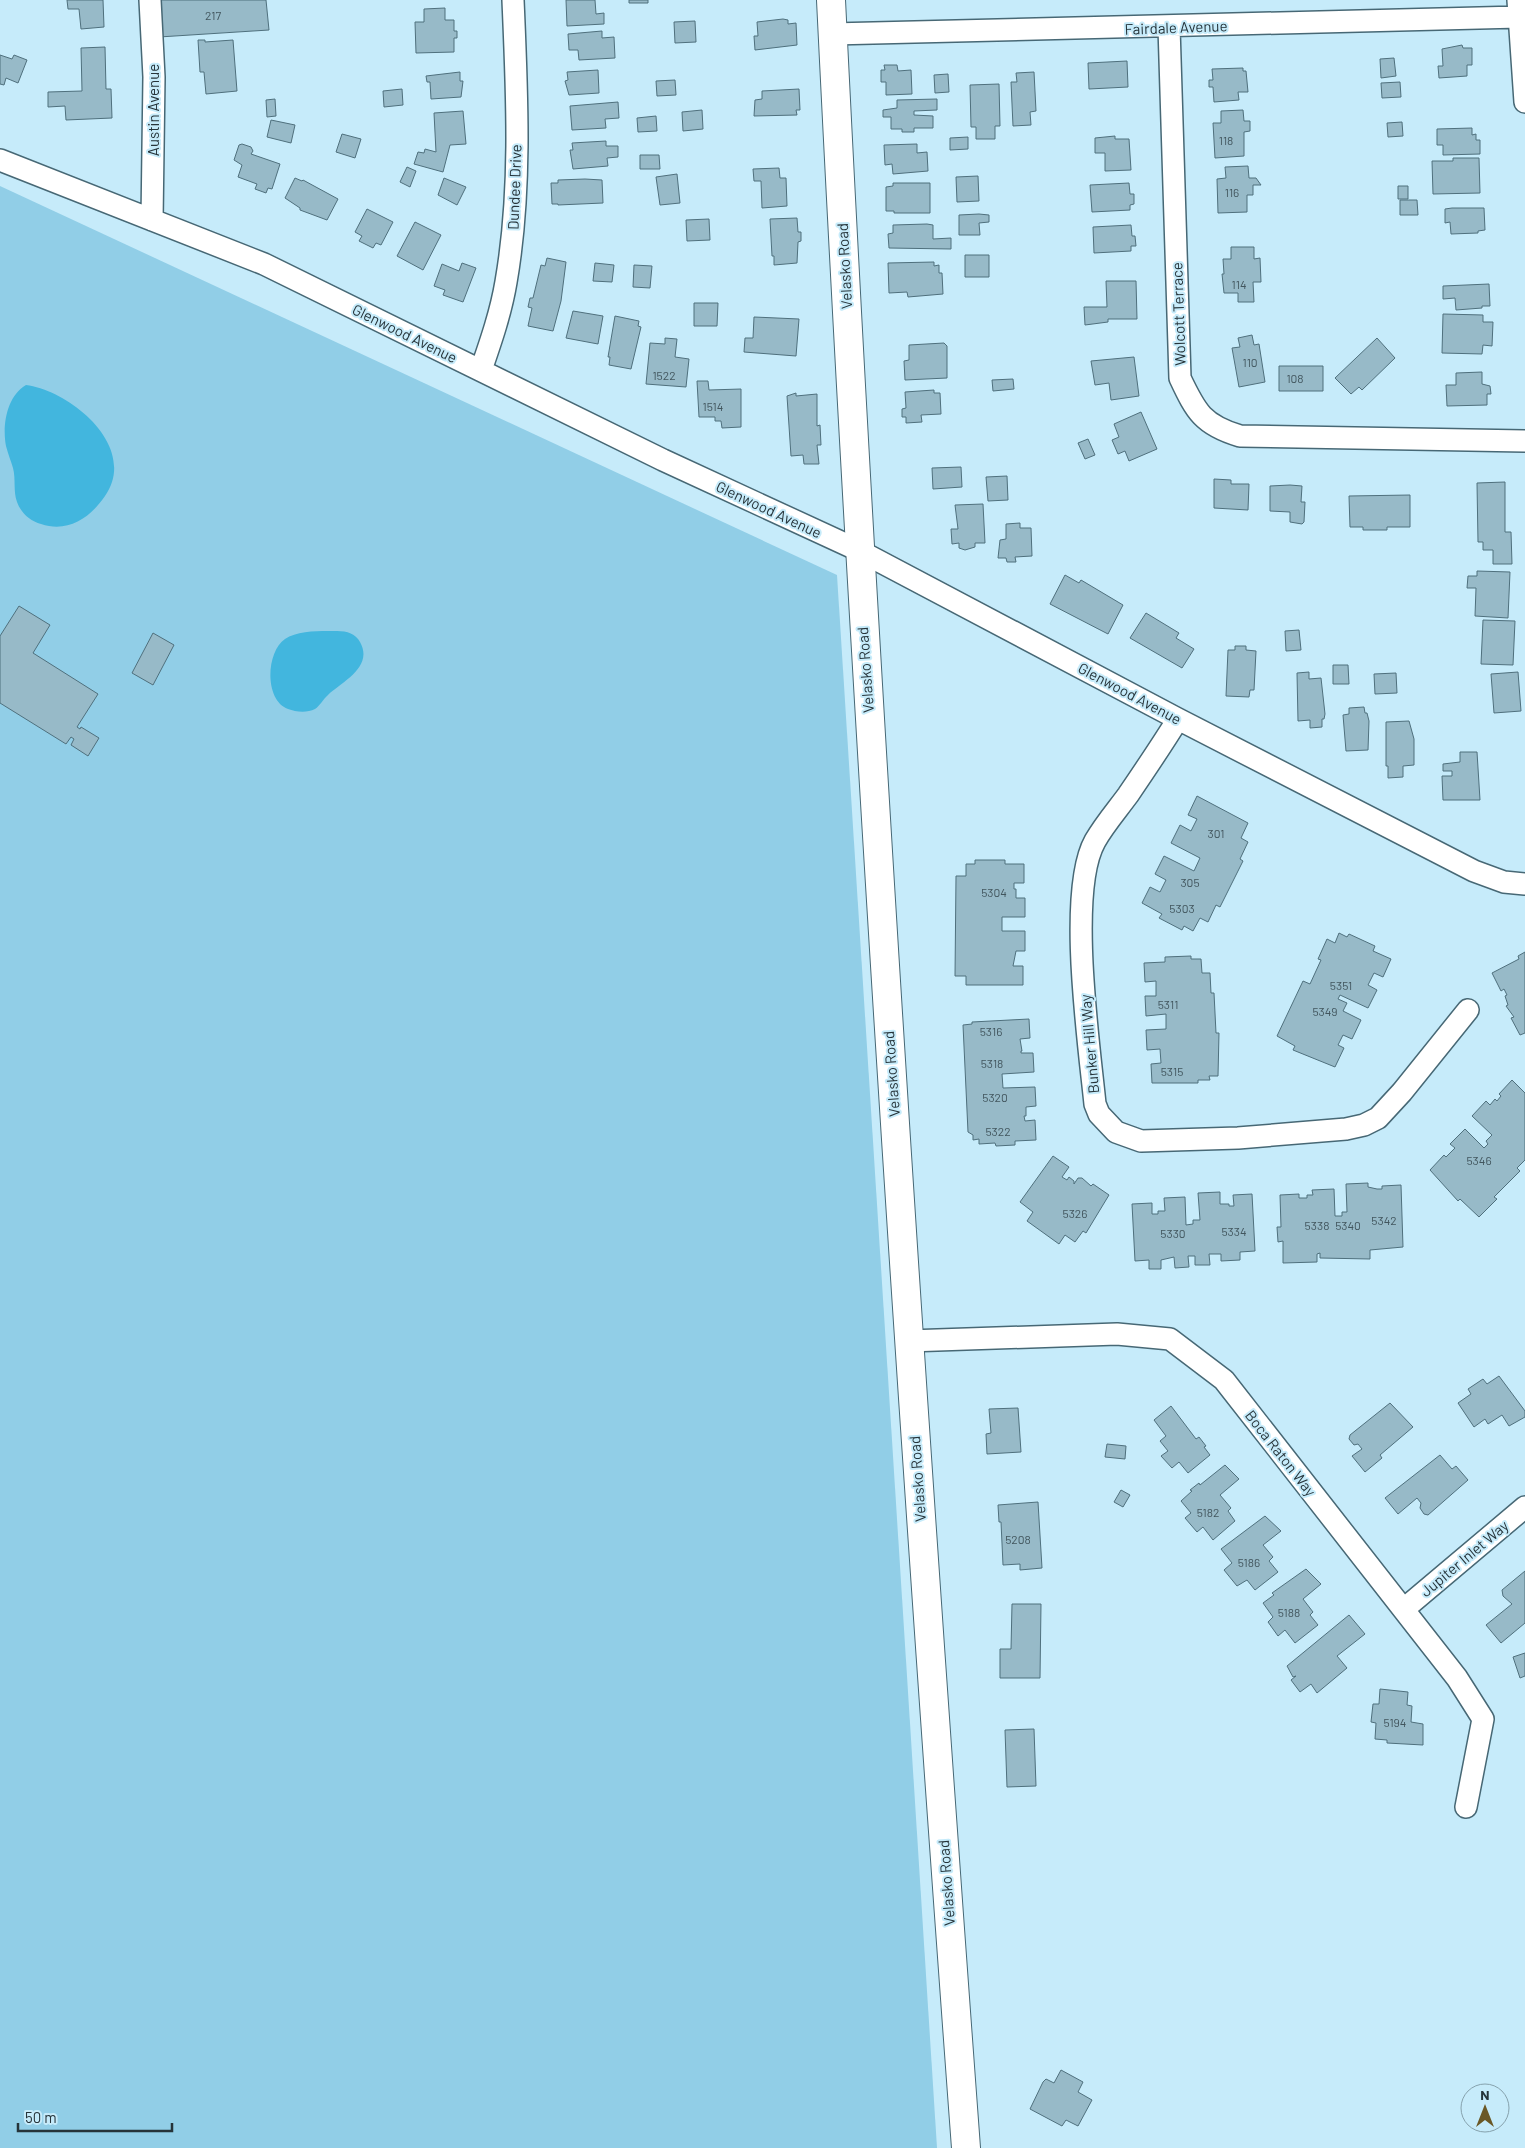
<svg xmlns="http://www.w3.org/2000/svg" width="1525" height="2148" viewBox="0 0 1525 2148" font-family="Barlow,sans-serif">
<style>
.green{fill:#91cee7}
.water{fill:#42b6de}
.building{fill:#97bac8;stroke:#4f707d}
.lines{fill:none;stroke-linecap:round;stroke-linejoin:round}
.street-casing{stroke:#476875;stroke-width:24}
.secondary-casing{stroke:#476875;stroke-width:30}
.street{stroke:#fff;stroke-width:21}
.secondary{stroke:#fff;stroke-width:28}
.labels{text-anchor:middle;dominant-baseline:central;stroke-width:4;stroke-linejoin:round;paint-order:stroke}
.number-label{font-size:12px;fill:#42565e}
.street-label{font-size:15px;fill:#26343a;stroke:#c6ebfa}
</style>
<rect width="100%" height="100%" fill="#c6ebfa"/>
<!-- green -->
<path class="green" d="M0 186 837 575 937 2148H0Z"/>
<!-- water -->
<path class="water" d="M26 385C71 391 139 447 105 496 90 518 68 533 41 524 30 521 21 513 17 502 13 491 16 479 13 468 11 461 8 454 6 446 2 425 7 396 26 385Z
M337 631C347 631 356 634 360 642 374 667 342 682 328 695 323 699 320 706 315 709 307 713 296 712 288 709 264 700 266 652 285 639 298 630 322 631 337 631Z"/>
<!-- building -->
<path class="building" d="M67 0H103L104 27 81 29 79 9H68Z
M157 0H266L269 30 159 37Z
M566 0H595L596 14 604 13V24L567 26Z
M629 0H648V3H629Z
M445 8V20H454V31H457V38H454V52L416 53 415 22H424V9Z
M783 19 788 20V24L796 23 797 45 755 50 754 36H758L757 22Z
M695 21 696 42 675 43 674 22Z
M602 31V38L614 37 615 58 579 60 578 50H569L568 34Z
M198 40H205V42L233 40 237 91 206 94 204 72H200Z
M1462 45 1463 48H1472V65H1467V76L1439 78 1438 66H1443L1442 49Z
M105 47 106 89H111L112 118 66 120 65 106 48 107V92L82 91 81 48Z
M0 55 12 59 14 55 27 60 18 83 6 78 4 85 0 84Z
M1394 58 1396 76 1381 78 1380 59Z
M1127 61 1128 87 1089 89 1088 63Z
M884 65H897L898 71 911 70 912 94 886 95V82H881V70H885Z
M1243 68V71H1246L1248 92H1238L1239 100 1214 102 1213 87H1209V80H1213L1212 69Z
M598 70 599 93 569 95 565 81 568 80 567 72Z
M460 72V81H463L461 97 431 99 430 82H427L426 76Z
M1034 72 1036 111 1030 112 1031 125 1013 126 1011 82H1017L1016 73Z
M948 74 949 92 935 93 934 75Z
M675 80 676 95 657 96 656 81Z
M1400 82 1401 97 1382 98 1381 83Z
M999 84 1000 126H995V139H976V127H971L970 85Z
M402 89 403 105 384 107 383 91Z
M799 89 800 110H796L797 115 754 116 755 100 762 99V91Z
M275 99 276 116 267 117 266 100Z
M937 99V110L914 111V115L933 116V128H914V132H902V129H891V117H883V110L897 108V100Z
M618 102 619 118 605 119 606 128 572 130 570 106Z
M702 110 703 129 683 131 682 112Z
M1243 110 1244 121H1250V131L1244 132V156L1215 158 1213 123H1221V111Z
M463 111 466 144 450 145 443 172 414 164 418 152 424 153 425 149 436 152 434 113Z
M656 116 657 131 638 132 637 118Z
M271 120 295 125 291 143 267 137Z
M1402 122 1403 136 1388 137 1387 123Z
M1472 128V135L1476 134V140H1480V154L1443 155V145H1437V129Z
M342 134 361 139 355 158 336 152Z
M1115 136V139H1129L1131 170 1105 171V153H1095V138Z
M968 137V149L950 150V138Z
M606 141V146H618V157L607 158 608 166 573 169 570 150H573L572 143Z
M242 144 251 147 253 151 251 154 280 164 272 189 268 188 266 193 255 189 257 184 238 177 242 165 234 160 239 145Z
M917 144V153L927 152 928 171 893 174 892 164 885 165 884 145Z
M640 155H659L660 169H640Z
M1453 158H1479L1480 193 1433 194 1432 161H1453Z
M1248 166 1249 178H1256L1261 185H1253V195H1247V212L1218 213 1217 179 1226 178 1225 167Z
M407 167 416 171 410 187 400 182Z
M779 168 780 178H786L787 206 762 208 761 181H754L753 169Z
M677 174 680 203 660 205 656 177Z
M978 176 979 201 957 202 956 177Z
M295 178 302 181 303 180 338 199 327 220 300 210V208L285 198Z
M444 178 466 187 457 205 438 195Z
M585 179 602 180 603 203 558 205V204H552L551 183H558V180Z
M893 183H930V213H894V211H886V187L893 186Z
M1129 183 1130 194H1134V204L1130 205V210L1092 212 1090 185Z
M1398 186H1408V199H1398Z
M1400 200H1417L1418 215H1400Z
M1452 208H1484L1485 230 1478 231V233L1451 234 1450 222 1445 223V209Z
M367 209 393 222 381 245 376 243 373 248 359 241 362 236 355 232Z
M979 214 989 215V222L979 223 980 235H959V215Z
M797 218 798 232H801V241L798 242 797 263 774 265V256H772L770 219Z
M709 219 710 240 687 241 686 220Z
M415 222 441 235 423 270 397 256Z
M927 224 933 225V239L951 238V249L889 248 888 234 893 233V225Z
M1131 225 1132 236H1135L1136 246H1131V251L1094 253 1093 227Z
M1231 247H1254V259L1260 258 1261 282H1253L1254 302H1238V293H1224L1222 274H1224L1223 259H1231Z
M965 255H989V277H965Z
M547 258 566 262 561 301 553 331 528 326 532 308 528 307 530 298H533L541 265 545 266Z
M934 262V266L939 265V273H942L943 294 908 297 907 292 889 293 888 263Z
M462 263 476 268 463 302 443 295 445 290 434 286 442 264 459 271Z
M595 263 614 265 612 282 593 281Z
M634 265 652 266 650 288 633 287Z
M1106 281H1136L1137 319H1108V322L1085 325 1084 307H1107Z
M1489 284 1490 306H1482V308L1456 310 1455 298 1443 299V286Z
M694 303H718L717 326H694Z
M573 311 603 316 598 344 566 338Z
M1443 314 1483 315V322H1493L1492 346 1483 345 1482 354 1442 353Z
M615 316 639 321 638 326 641 327 631 369 609 365 610 357H608Z
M754 317 799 319 796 356 744 352 745 338H753Z
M1252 335 1254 345 1259 344 1265 382 1239 387 1232 348 1240 347 1238 338Z
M665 338 677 339 675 357 689 359 686 387 646 384 650 343 665 344Z
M1377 338 1395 358 1362 390 1359 387 1351 394 1335 378Z
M944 343 947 346V378L905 380 904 361 909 360V345Z
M1134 357 1139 396 1111 400 1109 383 1095 385 1091 361Z
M1279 366H1323V391H1279Z
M1482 372V384L1490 386 1491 394H1487V405L1447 406 1446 385H1456V373Z
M1013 379 1014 389 993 391 992 380Z
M697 381H708L709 390 741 389V427L722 428 721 421H715V417H699Z
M934 390V393H940L941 414 921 415 922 422 906 423V417H902V409L906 408 905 392Z
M796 393V396L817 394V426L820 425 821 445H817L819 464H804L803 455 791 456 787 396Z
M1141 412 1157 449 1129 461 1125 451 1118 454 1112 440 1119 437 1114 424Z
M1088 439 1095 455 1085 459 1078 443Z
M961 467 962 487 933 489 932 468Z
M1007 476 1008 500 988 501 986 477Z
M1214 479 1231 480V484H1249L1248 510 1214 508Z
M1505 482V532H1511L1512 564H1493V550H1483V542H1478L1477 483Z
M1290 485 1302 486 1301 502H1305L1304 522 1302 524 1290 522V512L1270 511V486Z
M1410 495V527H1387V530H1363V527H1350L1349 496Z
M983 504 985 543H975V547L965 550 959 548V543L952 544 951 529H958L955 505Z
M1020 523V528H1031L1032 556 1015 557 1016 562H1007L1006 558H998L1000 540 1006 539V524Z
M1477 571 1510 572 1508 618 1475 616 1476 588H1467L1468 576H1477Z
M1065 575 1079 583 1081 580 1123 605 1108 634 1050 604Z
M19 606 50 625 33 653 98 694 77 727 80 729 81 727 99 738 88 756 71 745 74 739 71 737 66 744 0 703V636Z
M1146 613 1179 633 1176 638 1194 649 1182 668 1130 638Z
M1483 620 1515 621 1513 665 1481 664Z
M1299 630 1301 650 1286 651 1285 631Z
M153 633 174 645 153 685 132 673Z
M1235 646H1246V650L1256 651 1254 690H1250L1249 697 1226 696 1228 650H1235Z
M1333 665H1348L1349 684H1333Z
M1309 672V679L1321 678 1325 714 1324 719H1322V727L1310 728V720L1298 721 1297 673Z
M1518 672 1521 711 1494 713 1491 674Z
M1396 673 1397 693 1375 694 1374 674Z
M1364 707 1365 713H1367L1369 721 1368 750 1346 751 1343 715 1349 714V708Z
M1409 721 1414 739V765L1403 766V777L1388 778V766H1386V722Z
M1460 752H1477L1480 800H1443L1442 776H1452V771H1443V764L1460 762Z
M1197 796 1248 823 1241 838 1248 842 1240 859 1243 861 1220 907 1216 905 1208 922 1200 918 1193 931 1184 926 1182 930 1159 918 1162 914 1142 903 1150 887 1160 892 1166 880 1155 874 1164 856 1194 871 1200 858 1171 843 1180 825 1191 831 1197 819 1188 815Z
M975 860H1005V864H1024V883H1014V889H1016V898H1025V917H1002V931H1025V951H1016L1013 966H1023V985H966V976H955L956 876H966V864H975Z
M1339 933 1347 937 1349 934 1375 946 1373 951 1391 959 1383 977 1374 973 1368 985 1377 990 1368 1008 1340 995 1338 999 1347 1003 1343 1011 1361 1020 1352 1039 1343 1035 1338 1045 1344 1048 1335 1067 1293 1050 1295 1046 1277 1036 1303 981 1310 984 1321 960 1318 959 1327 939 1335 943Z
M1525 952V1033L1520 1035 1511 1018 1514 1017 1506 1006 1508 1005 1505 996 1507 995 1504 989 1501 991 1492 973 1519 959 1518 956Z
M1191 956V959H1201L1202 973H1210L1211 993H1214L1216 1033H1219L1218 1076H1209L1210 1080H1198V1083H1152L1151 1064 1161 1063 1160 1049 1147 1050 1146 1030 1166 1029V1014L1146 1016 1145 996H1156V981L1145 982 1144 963 1165 962V957Z
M1029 1019 1030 1038 1020 1039 1022 1051H1021V1053H1033L1034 1072 1002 1074 1003 1088 1035 1087 1036 1106 1026 1107V1116H1024L1025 1121 1035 1120 1036 1140 1015 1141V1145L996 1146 995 1143 979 1144V1139L973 1140V1135L968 1132 963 1025 972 1024V1022Z
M1512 1080 1525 1093V1160L1517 1168 1520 1171 1494 1197 1497 1199 1479 1217 1460 1199 1458 1201 1430 1170 1444 1155 1446 1157 1455 1148 1450 1144 1465 1129 1484 1148 1488 1144 1486 1141 1492 1135 1472 1116 1486 1101 1490 1105 1495 1099 1497 1101 1501 1096 1499 1094Z
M1053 1156 1069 1167 1062 1177 1067 1180 1069 1177 1074 1181V1184L1078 1178H1082L1091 1186 1093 1184 1109 1195 1086 1233 1083 1231 1075 1242 1065 1235 1059 1244 1027 1221 1033 1212 1020 1202Z
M1368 1183V1187L1377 1189H1382V1186L1401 1185 1403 1247 1370 1250V1259L1320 1258V1253L1317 1254V1262L1283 1263V1241L1278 1242 1277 1227H1281L1280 1195 1299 1194V1198H1307V1195H1313L1312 1190 1334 1189 1335 1216H1342V1212H1347L1346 1184Z
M1220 1192V1204H1229V1206H1234L1233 1195 1252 1194 1255 1251 1240 1252V1260L1221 1261V1254H1209L1210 1265H1195V1256H1188L1189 1267 1175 1268 1174 1257 1161 1260V1269H1149V1260L1135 1261 1132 1204 1152 1203V1214H1158V1211H1165L1164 1198 1185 1197 1186 1225 1193 1224V1220H1200L1198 1193Z
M1499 1376 1525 1411V1417L1509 1426 1502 1415 1488 1424 1485 1419 1474 1427 1458 1403 1471 1394 1468 1389 1483 1379 1487 1384Z
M1390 1403 1413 1427 1380 1455 1382 1458 1365 1472 1352 1456 1362 1449 1358 1444 1354 1445 1349 1439 1350 1435Z
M1171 1406 1196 1439 1199 1437 1206 1446 1204 1447 1210 1455 1188 1473 1179 1462 1172 1468 1161 1456 1168 1451 1160 1441 1166 1436 1154 1420Z
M1018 1408 1021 1452 987 1454 986 1434 991 1433 989 1409Z
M1107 1444 1126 1446 1125 1459 1105 1457Z
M1440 1455 1452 1469 1456 1466 1468 1480 1428 1515 1424 1514 1420 1508 1421 1503 1417 1498 1398 1514 1385 1498Z
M1225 1465 1239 1479 1220 1495 1231 1508 1228 1511 1235 1521 1213 1540 1203 1527 1197 1532 1185 1518 1191 1513 1181 1501 1192 1491 1190 1490 1199 1483 1200 1485Z
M1121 1490 1130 1495 1123 1507 1114 1502Z
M1038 1502 1042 1568 1020 1570V1564L1003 1565 1001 1522H999L998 1505Z
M1265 1516 1281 1531 1263 1545 1273 1557 1269 1561 1278 1572 1255 1590 1247 1580 1237 1586 1224 1570 1232 1563 1221 1549Z
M1306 1569 1321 1584 1303 1599 1313 1612 1310 1615 1318 1625 1295 1643 1285 1630 1278 1636 1268 1622 1273 1617 1263 1603 1274 1595 1272 1593Z
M1525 1571V1623L1501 1643 1486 1625 1512 1604 1503 1596 1502 1590Z
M1012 1604H1041L1040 1678H1000V1649H1011Z
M1349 1615 1365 1634 1337 1656 1347 1668 1317 1693 1311 1684 1300 1692 1291 1680 1296 1676 1293 1677 1287 1666Z
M1525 1653V1676L1520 1678 1513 1657Z
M1380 1689 1408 1692 1407 1705 1412 1706 1411 1722 1423 1724V1745L1387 1743V1740L1375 1739 1376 1723 1371 1722 1373 1704H1379Z
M1034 1729 1036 1786 1007 1787 1005 1730Z
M1061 2070 1083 2082 1078 2092 1092 2100 1078 2126 1066 2120 1062 2126 1030 2109 1043 2082 1046 2079 1054 2083Z"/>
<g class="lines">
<!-- street casing -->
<g class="street-casing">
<path id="street" d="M150 0 154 77 152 220
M1518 0 1525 102
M1169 27 1180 378C1196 412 1203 425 1240 436L1525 441
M832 34 1519 17
M0 160 264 264 663 460 858 550 1178 719 1474 871 1504 882 1525 884
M481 370C491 341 501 312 506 282 522 190 517 93 513 0
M1178 719C1162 745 1145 770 1128 795 1117 810 1104 825 1095 841 1067 891 1089 1044 1095 1104L1099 1114 1116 1132 1141 1141 1238 1138 1346 1129 1364 1125 1378 1118 1402 1092 1468 1010
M908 1341 1117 1334 1170 1339 1224 1380 1457 1678 1483 1719 1466 1807
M1404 1609 1525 1507"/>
</g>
<!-- secondary casing -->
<g class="secondary-casing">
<path id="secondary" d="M831 0C866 717 913 1432 966 2148"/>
</g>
<!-- street -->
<use href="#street" class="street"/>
<!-- secondary -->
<use href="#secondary" class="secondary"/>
</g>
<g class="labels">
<!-- number labels -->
<g class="number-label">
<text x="213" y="15">217</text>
<text x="1226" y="140">118</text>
<text x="1232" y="192">116</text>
<text x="1239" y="284">114</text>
<text x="1250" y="362">110</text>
<text x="664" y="375">1522</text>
<text x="1295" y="378">108</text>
<text x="713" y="406">1514</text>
<text x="1216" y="833">301</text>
<text x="1190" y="882">305</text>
<text x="994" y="892">5304</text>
<text x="1182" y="908">5303</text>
<text x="1341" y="985">5351</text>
<text x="1168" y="1004">5311</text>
<text x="1325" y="1011">5349</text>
<text x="991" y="1031">5316</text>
<text x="992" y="1063">5318</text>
<text x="1172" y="1071">5315</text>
<text x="995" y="1097">5320</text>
<text x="998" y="1131">5322</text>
<text x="1479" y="1160">5346</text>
<text x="1075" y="1213">5326</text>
<text x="1384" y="1220">5342</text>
<text x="1317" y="1225">5338</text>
<text x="1348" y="1225">5340</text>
<text x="1234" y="1231">5334</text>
<text x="1173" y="1233">5330</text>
<text x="1208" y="1512">5182</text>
<text x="1018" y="1539">5208</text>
<text x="1249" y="1562">5186</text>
<text x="1289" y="1612">5188</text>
<text x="1395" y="1722">5194</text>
</g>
<!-- street labels -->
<g class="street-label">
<text transform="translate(1176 27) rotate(-2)">Fairdale Avenue</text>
<text transform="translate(153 110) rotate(-90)">Austin Avenue</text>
<text transform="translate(514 187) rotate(-88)">Dundee Drive</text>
<text transform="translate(844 266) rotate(-93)">Velasko Road</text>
<text transform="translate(1178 314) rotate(-92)">Wolcott Terrace</text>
<text transform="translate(405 333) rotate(26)">Glenwood Avenue</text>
<text transform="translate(769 509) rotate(25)">Glenwood Avenue</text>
<text transform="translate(865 670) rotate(-94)">Velasko Road</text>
<text transform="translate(1130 693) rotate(28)">Glenwood Avenue</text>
<text transform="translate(1089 1044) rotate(-95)">Bunker Hill Way</text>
<text transform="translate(891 1074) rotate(-94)">Velasko Road</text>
<text transform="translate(1281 1453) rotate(52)">Boca Raton Way</text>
<text transform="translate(917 1479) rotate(-94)">Velasko Road</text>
<text transform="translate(1464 1558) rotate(-40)">Jupiter Inlet Way</text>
<text transform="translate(946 1883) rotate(-94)">Velasko Road</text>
</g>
</g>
<!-- north arrow -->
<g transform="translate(1485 2108)"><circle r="24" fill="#c6ebfa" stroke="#86a2ad"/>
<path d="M0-4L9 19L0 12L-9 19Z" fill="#6a5826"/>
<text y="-8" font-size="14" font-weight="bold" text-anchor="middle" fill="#26343a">N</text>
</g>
<!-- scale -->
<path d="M18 2123v8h154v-8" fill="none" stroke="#26343a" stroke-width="2.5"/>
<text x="25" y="2123" font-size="15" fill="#26343a" stroke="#c6ebfa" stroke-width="4" paint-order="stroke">50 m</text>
</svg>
